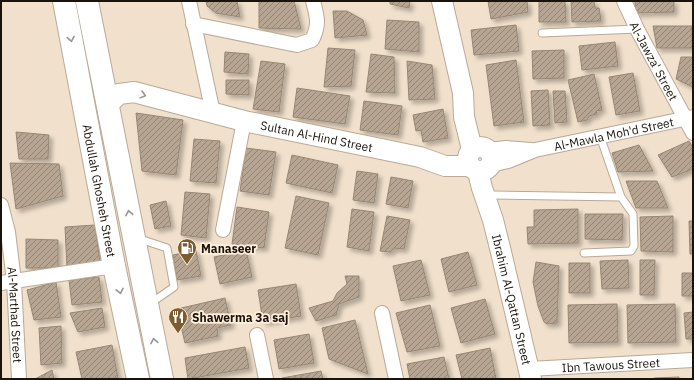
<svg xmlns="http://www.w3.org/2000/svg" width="694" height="380" viewBox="0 0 694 380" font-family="'IBM Plex Sans',sans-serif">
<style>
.building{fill:url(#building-hatch);stroke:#968774;filter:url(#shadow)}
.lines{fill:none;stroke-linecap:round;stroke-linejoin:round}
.lane-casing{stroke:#b9a996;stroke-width:9}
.street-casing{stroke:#b9a996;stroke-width:16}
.secondary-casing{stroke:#b9a996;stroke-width:22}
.primary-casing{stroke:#b9a996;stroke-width:24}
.lane{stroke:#fff;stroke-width:7}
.street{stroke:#fff;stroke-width:14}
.secondary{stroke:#fff;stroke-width:20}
.primary{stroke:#fff;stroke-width:22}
.oneway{stroke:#989592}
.labels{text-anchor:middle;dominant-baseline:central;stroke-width:3.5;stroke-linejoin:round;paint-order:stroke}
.street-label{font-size:12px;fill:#19130c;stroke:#ffeed9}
.poi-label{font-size:12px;font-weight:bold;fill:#19130c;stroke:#ffeed9;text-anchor:start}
</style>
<defs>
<pattern id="building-hatch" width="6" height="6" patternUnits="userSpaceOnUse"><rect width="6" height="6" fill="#b5a592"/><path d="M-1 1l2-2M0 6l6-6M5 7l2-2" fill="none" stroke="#928576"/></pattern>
<filter id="shadow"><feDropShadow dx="3.5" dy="3.5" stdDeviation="2" flood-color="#0004"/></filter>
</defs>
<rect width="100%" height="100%" fill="#f1e1cc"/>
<!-- building -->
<path class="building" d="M206 1H237L240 17 216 13 207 6Z
M259 1H294L301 29 259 28Z
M390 1H410L409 8 390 4Z
M488 1H527L528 12 491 19Z
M539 1H565L566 22H539Z
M571 1H594L595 8H599L601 21 572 22Z
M635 1H674V12L635 13Z
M333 11H347L363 20 367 35 335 38Z
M387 20 419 22V52L385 49Z
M516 25 519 51 474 55 471 30Z
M653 26H692V48H657Z
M615 42 618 66 582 70 579 46Z
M328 48 355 50 351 86 324 87Z
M564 50V78L533 79 532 51Z
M225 52 249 54 248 74 224 72Z
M371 54 394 57 395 93 366 92Z
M681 57H693V87L676 79Z
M516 60 524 122 494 126 486 65Z
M261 61 285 64 279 112 253 109Z
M407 61 432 65 435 99 409 100Z
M633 73 640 111 616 115 609 77Z
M594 74 602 110 596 111 597 114 589 116 587 120 578 122 568 80Z
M226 80H249V95L226 94Z
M297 88 350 96 345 124 293 117Z
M548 90 550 125 533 126 531 91Z
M553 91H565L567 122 555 123Z
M364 101 402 106 398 135 360 130Z
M443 109 448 138 423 142 421 130 416 131 413 115Z
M136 113 183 120 176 175 142 171Z
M16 132 49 135 48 159H19Z
M194 139 220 141 216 183 190 181Z
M689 141 693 148V169L672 177 658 155Z
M639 145 653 171 618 172 612 153Z
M246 148 276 152 269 195 240 191Z
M292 155 338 165 332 193 286 183Z
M10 163 59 164 63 196 16 209Z
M357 171 378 174 374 203 353 200Z
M391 177 413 181 408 208 386 204Z
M626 181H657L668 208H636Z
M185 192 210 194 206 238 181 235Z
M296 196 329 203 318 255 285 248Z
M166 201 171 226 155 229 150 205Z
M237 207 269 212 264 248 232 244Z
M352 209 374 212 369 251 347 247Z
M578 209V243L528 244 527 227H534V210Z
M585 214H623L622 240 585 239Z
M387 216 410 220 404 249 394 248 390 252 380 251Z
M673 216V252L641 251 640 217Z
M689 221H693V254H690Z
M95 225 100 263 67 268 65 227Z
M26 239 58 240V268H26Z
M196 250 201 276 177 280 173 255Z
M246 250 252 277 220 284 214 257Z
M468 252 477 285 449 292 441 259Z
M421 260 430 295 401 301 393 266Z
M628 260 629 288 602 289 600 261Z
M640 260H655L654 295H640Z
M536 262 559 266 557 323 547 324 544 322 538 306 533 282Z
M569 263H590V293H569Z
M682 273H693V296H682Z
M345 276H359V297L339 304 336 315 316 321 309 308 333 301 337 293 347 284Z
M99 277 102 302 72 305 69 280Z
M56 282 61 317 34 320 27 290Z
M296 284 301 316 263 322 258 290Z
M225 298 231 325 217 328 218 336 185 343 177 309Z
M485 299 495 334 461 343 451 308Z
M617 304 618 342 569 343 568 305Z
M675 304 676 342 628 343 627 305Z
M430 305 440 346 407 352 396 313Z
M102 308 105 327 78 332 70 313Z
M693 312V339H686L684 313Z
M355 320 368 374 329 359 322 328Z
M61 326 62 363 41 365 39 328Z
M309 334 314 363 279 369 274 340Z
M112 345 118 379H82L76 352Z
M245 347 249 368 188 379 185 358Z
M490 348 496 379H462L456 355Z
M444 357 449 379H410L407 364Z
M52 370 54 379H35Z
M321 371 323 379H282V378Z
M679 377V379H654V378Z"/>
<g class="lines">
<!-- lane casing -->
<g class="lane-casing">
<path id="lane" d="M542 33 637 29
M492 195 621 197
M137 238 167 248 174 287 151 303
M584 253 631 251 634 246 633 214 621 197 600 136"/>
</g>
<!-- street casing -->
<g class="street-casing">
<g id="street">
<path d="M189 1 213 113"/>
<path id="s1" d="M624 1 637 29 693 133"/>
<path d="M193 24 297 45 312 40C320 24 317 17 313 1"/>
<path d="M489 150 506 148 531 150"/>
<path id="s2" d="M491 165 508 161 535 150 693 117"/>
<path id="s3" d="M1 205 8 232 14 281 19 379"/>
<path d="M223 230 244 121"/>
<path d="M1 283 114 266"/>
<path d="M382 313 396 379"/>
<path d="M257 335 266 379"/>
<path id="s4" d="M529 369 693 360"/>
</g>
</g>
<!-- secondary casing -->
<g class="secondary-casing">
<g id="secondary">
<path d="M442 1 463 93 464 117 472 149"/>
<path id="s5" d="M108 104 119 94 134 92 244 121 420 157 445 166H470"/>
<circle cx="480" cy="159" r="12"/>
<path id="s6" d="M478 172 482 188 493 220 500 248 531 379"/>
</g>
</g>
<!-- primary casing -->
<g class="primary-casing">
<g id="primary">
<path id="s7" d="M64 1 114 266 138 379"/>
<path d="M87 1 162 379"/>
</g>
</g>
<!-- lane -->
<use href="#lane" class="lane"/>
<!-- street -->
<use href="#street" class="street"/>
<!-- secondary -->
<use href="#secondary" class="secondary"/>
<!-- primary -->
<use href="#primary" class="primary"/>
</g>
<!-- one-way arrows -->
<defs><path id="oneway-chevron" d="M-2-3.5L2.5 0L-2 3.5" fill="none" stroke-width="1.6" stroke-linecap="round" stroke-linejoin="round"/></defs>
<g class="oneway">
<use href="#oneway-chevron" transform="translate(71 39) rotate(79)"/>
<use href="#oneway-chevron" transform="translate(143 95) rotate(15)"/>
<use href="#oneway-chevron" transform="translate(129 213) rotate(-101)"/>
<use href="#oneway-chevron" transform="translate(120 291) rotate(78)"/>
<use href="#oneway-chevron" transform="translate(154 341) rotate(-101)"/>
</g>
<!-- icons -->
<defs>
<g id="fuel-pin" transform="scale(1)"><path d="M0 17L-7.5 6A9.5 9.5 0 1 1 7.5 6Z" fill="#7c5d32" stroke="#ffeed9"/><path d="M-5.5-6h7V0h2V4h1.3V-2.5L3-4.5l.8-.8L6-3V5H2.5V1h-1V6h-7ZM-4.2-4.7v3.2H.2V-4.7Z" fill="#fff"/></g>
<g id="restaurant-pin" transform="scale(1)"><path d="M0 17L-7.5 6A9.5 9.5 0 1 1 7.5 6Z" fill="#7c5d32" stroke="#ffeed9"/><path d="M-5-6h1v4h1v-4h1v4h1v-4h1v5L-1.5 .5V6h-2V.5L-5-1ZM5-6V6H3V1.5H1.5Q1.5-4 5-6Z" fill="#fff"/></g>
</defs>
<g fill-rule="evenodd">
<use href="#fuel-pin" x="187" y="248"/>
<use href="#restaurant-pin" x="178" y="317"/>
</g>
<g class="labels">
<!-- street labels -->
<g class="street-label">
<text stroke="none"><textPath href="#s1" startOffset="67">Al-Jawza' Street</textPath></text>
<text stroke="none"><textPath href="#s2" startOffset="127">Al-Mawla Moh'd Street</textPath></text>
<text stroke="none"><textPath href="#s5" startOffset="218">Sultan Al-Hind Street</textPath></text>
<text stroke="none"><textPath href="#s7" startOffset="193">Abdullah Ghosheh Street</textPath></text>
<text stroke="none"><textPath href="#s6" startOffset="132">Ibrahim Al-Qattan Street</textPath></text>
<text stroke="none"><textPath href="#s3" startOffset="111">Al-Marthad Street</textPath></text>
<text stroke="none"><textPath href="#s4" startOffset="82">Ibn Tawous Street</textPath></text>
</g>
<!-- poi labels -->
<g class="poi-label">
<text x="201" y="248">Manaseer</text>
<text x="192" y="317">Shawerma 3a saj</text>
</g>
</g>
<!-- border -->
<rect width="694" height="380" fill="none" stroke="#19130c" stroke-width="4"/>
</svg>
